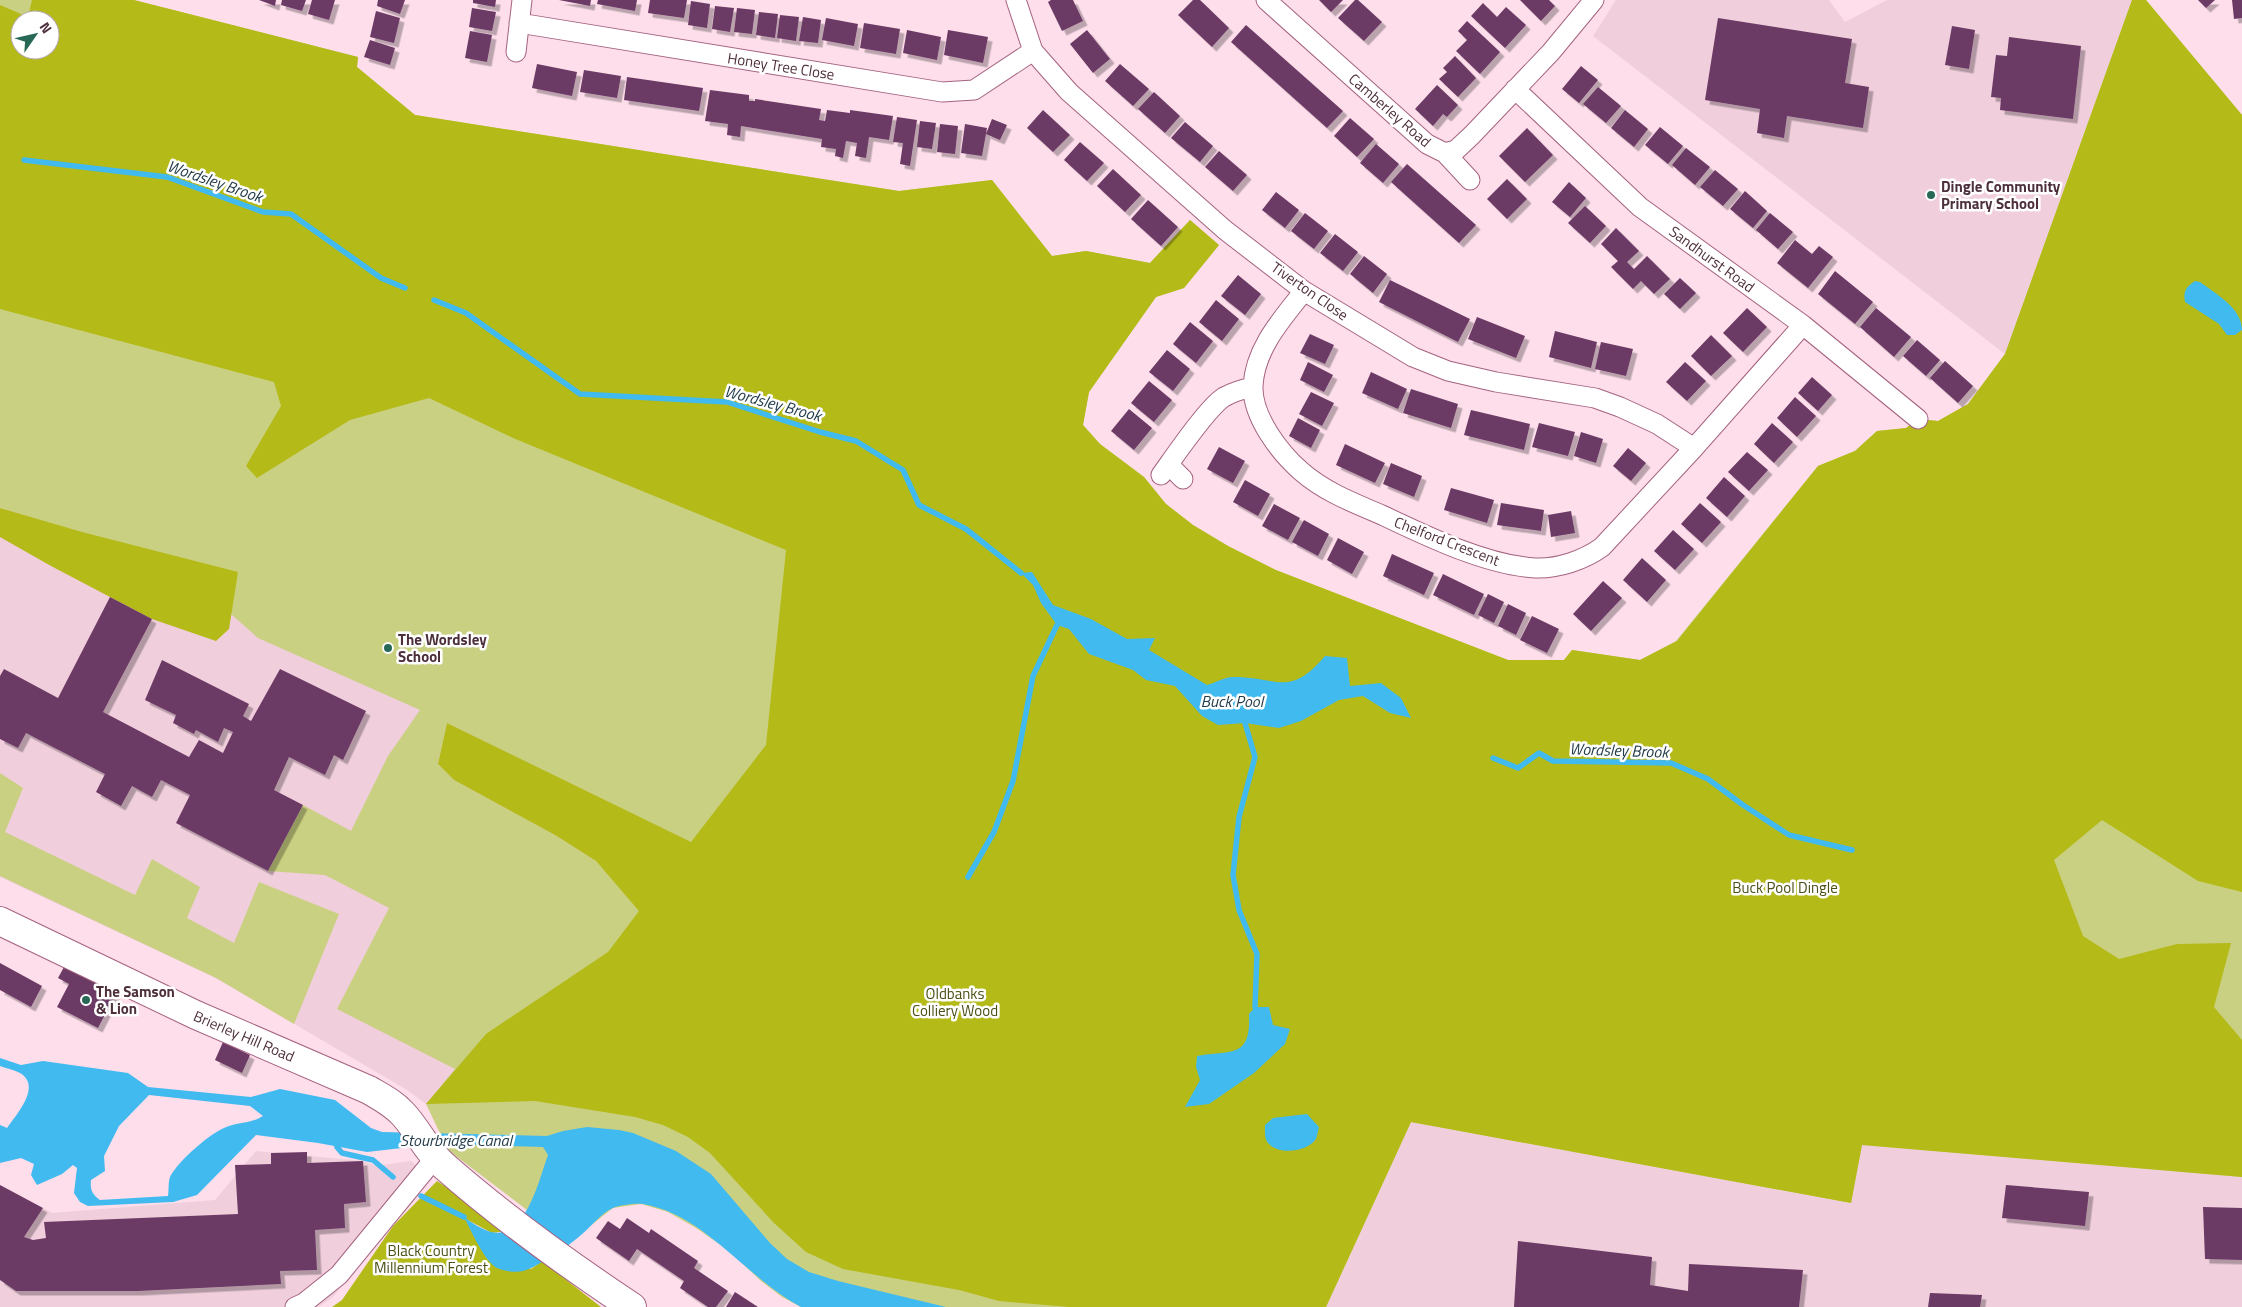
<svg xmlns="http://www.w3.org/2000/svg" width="2242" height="1307" viewBox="0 0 2242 1307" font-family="'Titillium Web',sans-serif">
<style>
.built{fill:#f0cedc}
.green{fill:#cad081;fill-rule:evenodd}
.forest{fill:#b4ba17;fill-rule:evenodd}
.water{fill:#41baf0;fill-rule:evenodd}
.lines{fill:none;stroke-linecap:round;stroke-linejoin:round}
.stream{stroke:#41baf0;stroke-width:5.5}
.building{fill:#6c3a65;filter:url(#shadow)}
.street-casing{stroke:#a56280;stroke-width:21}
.secondary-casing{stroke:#a56280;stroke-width:30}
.street{stroke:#fff;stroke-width:19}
.secondary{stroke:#fff;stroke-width:28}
.poi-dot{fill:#286857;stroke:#fff;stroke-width:2}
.labels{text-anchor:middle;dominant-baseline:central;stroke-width:5;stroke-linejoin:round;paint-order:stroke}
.street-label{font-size:15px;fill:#4e303d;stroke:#fff}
.poi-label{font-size:15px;font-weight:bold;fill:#4e303d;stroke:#fff;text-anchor:start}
.park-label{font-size:15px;fill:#4c4f16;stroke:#fff}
.water-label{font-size:16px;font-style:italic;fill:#233c49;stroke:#fff}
</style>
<defs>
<filter id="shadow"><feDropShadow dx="4.5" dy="4.5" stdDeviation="0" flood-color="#0004"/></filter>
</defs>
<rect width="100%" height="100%" fill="#fddeea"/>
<!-- built -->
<path class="built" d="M1616 0H1829L1845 22 1887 0H2132L2005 354 1593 36Z
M0 309 786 550 486 1034 426 1104 407 1090 216 978 0 877Z
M1411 1122 1850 1203 1862 1145 2242 1177V1307H1326Z
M256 1151 363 1161 376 1166 411 1161 430 1177 333 1297 318 1307H0V1185L52 1213 215 1200Z"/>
<!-- green -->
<path class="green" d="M0 0H134L358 57 357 67 415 115 899 191 992 180 1052 256 1086 251 1150 263 1190 220 1219 245 1184 288 1156 297 1089 392 1083 425 1100 444 1144 477 1166 504 1193 525 1228 546 1275 570 1508 660H1564L1572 650 1640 660 1676 641 1818 466 1855 451 1877 431 1906 428 1918 419 1938 421 1968 404 2005 354 2132 0H2146L2242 115V1177L1862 1145 1851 1203 1411 1122 1326 1307H801L782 1297 761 1281 728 1250 696 1228 668 1212 641 1204 613 1208 566 1245 527 1210 448 1150 426 1104 455 1069 337 1009 389 908 325 875 268 871 303 805 351 831 388 756 420 710 258 638 231 614 113 542 0 508ZM20 20H50V50H20ZM447 723 691 843 640 911 596 861 555 835 454 780 438 764Z
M0 773 23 788 5 832 135 895 152 859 200 887 187 918 234 943 259 882 339 914 294 1024 216 978 0 876Z"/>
<!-- forest -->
<path class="forest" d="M32 0H134L358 57 357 67 415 115 899 191 992 180 1052 256 1086 251 1150 263 1190 220 1219 245 1184 288 1156 297 1089 392 1083 425 1100 444 1144 477 1166 504 1193 525 1228 546 1276 570 1508 660H1564L1572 650 1640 660 1677 641 1818 466 1855 451 1877 431 1906 428 1918 419 1938 421 1968 404 2005 354 2132 0H2146L2242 115V892L2198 881 2102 820 2054 860 2083 936 2119 959 2177 944 2231 943 2214 1007 2242 1040V1177L1862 1145 1851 1203 1411 1122 1326 1307H1069L999 1301 959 1290 843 1269 806 1252 774 1223 710 1153 688 1137 663 1125 635 1117 535 1101 426 1104 486 1034 608 952 639 911 596 861 555 835 454 780 438 764 447 723 691 842 766 745 786 550 513 438 429 398 350 420 257 478 246 466 281 406 274 382 0 309V5L28 17ZM20 20H50V50H20Z
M0 508 82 532 238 572 229 629 216 641 152 619 51 566 0 537Z
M437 1181 511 1230 492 1233 464 1218 531 1269 542 1261 601 1307H332L342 1300 393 1226Z"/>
<!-- water -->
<path class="water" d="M2195 281 2200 282C2216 294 2242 308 2242 330L2235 335H2227L2219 324 2185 302C2183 291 2186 287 2195 281Z
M1032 572 1053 605 1091 619 1127 639 1155 638 1149 650 1207 685C1215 683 1225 677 1233 677 1279 677 1289 698 1325 656L1347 658 1350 686 1381 683 1401 698 1411 718 1390 713 1363 696 1339 700 1301 721 1279 728 1245 723 1218 725 1202 716 1175 686 1146 680 1133 670 1089 654 1069 629 1057 625 1041 603 1033 585 1021 573Z
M1255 1007H1269L1273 1025 1290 1029 1285 1044 1254 1073 1209 1104 1185 1107 1200 1080 1196 1067 1197 1056C1232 1050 1251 1059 1249 1014Z
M0 1058 21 1065 43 1061 128 1073 148 1087 251 1097 280 1089 335 1100 371 1128 382 1132 547 1136 563 1131 587 1127 619 1130 633 1133 676 1151 711 1174 770 1243 787 1259 809 1272 838 1281 946 1307H801C747 1279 706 1215 643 1204 636 1203 620 1205 613 1208 601 1213 591 1227 581 1235 570 1245 536 1268 523 1271 516 1273 503 1271 497 1268 484 1261 471 1230 464 1217 472 1223 481 1229 491 1232 526 1240 539 1179 548 1155L543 1147 437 1144 367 1152 318 1143 256 1135 197 1195 173 1202 88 1206 80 1202 74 1193 77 1168 73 1165 62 1174 37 1185 31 1175 34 1164 21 1158 0 1163V1125L7 1128C15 1116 40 1089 23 1075 17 1070 7 1069 0 1066ZM149 1095 250 1106 263 1116C252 1123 241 1122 229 1126 212 1131 178 1161 170 1177 168 1182 169 1191 168 1196L100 1200C92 1194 90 1190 91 1180L105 1171 104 1156 119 1126Z
M1307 1114 1319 1127C1318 1131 1317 1136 1316 1139 1307 1152 1280 1155 1269 1144 1264 1139 1265 1132 1265 1125L1273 1118Z"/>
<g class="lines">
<!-- stream -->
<path class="stream" d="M24 160 167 177 263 212 291 214 381 278 405 288
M434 300 466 313 580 394 727 402 820 432 856 441 903 470 919 505 966 529 1021 573
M1245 723 1255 757 1239 817 1233 875 1239 910 1257 954 1255 1007
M1493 758 1518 768 1539 753 1553 761 1671 763 1708 779 1743 805 1789 835 1852 850
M968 877 994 832 1013 781 1033 676 1057 625
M337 1147 342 1153 373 1160 393 1177
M421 1196 464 1217"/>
</g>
<!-- building -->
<path class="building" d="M259 0H276L275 6Z
M282 0H306L302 11 281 5Z
M312 0H335L329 20 308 14Z
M378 0H405L400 14 377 6Z
M473 0H496L495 7 473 3Z
M559 0H591L590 6Z
M598 0H637L635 11 597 4Z
M650 0H687L684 18 648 13Z
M1051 0H1073L1083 21 1062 31 1048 2Z
M1193 0H1200L1229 28 1212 47 1178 15Z
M1319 0H1343L1331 12Z
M1355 0H1358L1382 22 1364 41 1338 18Z
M1520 0H1549L1555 6 1541 21Z
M2198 0H2215L2206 8Z
M2232 0H2242V18L2234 19Z
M691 1 710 4 707 28 688 25Z
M1483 3 1497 17 1506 7 1526 25 1505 48 1471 16Z
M715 6 734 8 730 32 712 29Z
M472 8 496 12 492 31 469 27Z
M737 8 755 10 752 34 734 32Z
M376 11 400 18 394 43 370 37Z
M759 12 778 14 775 38 756 35Z
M780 15 799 17 796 41 777 38Z
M803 17 821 20 818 43 799 41Z
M826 18 858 24 854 46 822 40Z
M1718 18 1852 39 1845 83 1869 87 1863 128 1787 116 1784 138 1757 133 1760 109 1705 100Z
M1467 21 1500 52 1480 74 1456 51 1467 40 1458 31Z
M864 23 900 29 896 54 860 48Z
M1246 25 1343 111 1327 128 1231 42Z
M1952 26 1975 30 1969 69 1945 65Z
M907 30 941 37 937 60 903 53Z
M948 30 988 37 983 63 944 55Z
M1087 30 1110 59 1093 73 1070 44Z
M470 31 492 35 487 62 465 58Z
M2009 37 2081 46 2073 119 2000 110 2001 98 1991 97 1996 55 2007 56Z
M370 40 395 48 390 65 364 57Z
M1455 56 1476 78 1458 97 1439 79 1447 72 1443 68Z
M537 64 577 72 572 96 532 88Z
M1120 64 1149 89 1133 106 1105 81Z
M1581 66 1598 80 1579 103 1562 89Z
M584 70 621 76 617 98 580 92Z
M627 77 703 88 699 111 624 100Z
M1437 85 1458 105 1447 117 1443 114 1433 126 1415 109Z
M1598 87 1621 106 1606 123 1583 104Z
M710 90 749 95V101H755V99L821 109 819 120 825 121 827 110 850 113V110L893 116 889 140 869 137 866 158 855 156 857 143 846 141 843 158 835 156 836 149 821 147 822 139 741 126 740 137 727 135 728 124 705 121Z
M1154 92 1180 116 1165 133 1138 109Z
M1043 110 1070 135 1053 152 1027 128Z
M1625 110 1648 129 1634 147 1611 128Z
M897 117 917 120 910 166 900 164 903 143 893 142Z
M1350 118 1374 139 1357 157 1334 136Z
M992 119 1007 125 1000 140 986 134Z
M920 121 936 123 932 149 917 147Z
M1185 122 1213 146 1200 162 1171 138Z
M940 124 958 126 955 154 937 152Z
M965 124 987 128 982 156 961 153Z
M1660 127 1683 146 1668 164 1645 145Z
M1527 128 1553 155 1525 182 1499 156Z
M1080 142 1104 163 1087 181 1064 160Z
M1376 144 1399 164 1383 183 1360 163Z
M1686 148 1710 167 1695 185 1672 165Z
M1219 151 1247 175 1233 191 1205 167Z
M1407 164 1476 225 1459 243 1391 182Z
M1113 169 1141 195 1125 212 1097 186Z
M1715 170 1738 189 1723 206 1700 187Z
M1507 179 1527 199 1507 219 1487 199Z
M1569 182 1586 198 1570 217 1552 202Z
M1745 191 1767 211 1753 228 1730 209Z
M1276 192 1299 210 1285 228 1262 210Z
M1148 200 1178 227 1161 246 1131 219Z
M1585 206 1606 226 1590 243 1568 223Z
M1305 213 1328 231 1314 249 1291 231Z
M1770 213 1793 232 1778 249 1756 230Z
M1616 228 1639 251 1627 262 1634 269 1647 256 1670 279 1654 294 1641 281 1633 289 1611 267 1618 261 1601 244Z
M1335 234 1358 252 1343 271 1320 253Z
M1795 240 1812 254 1819 246 1833 257 1808 288 1777 263Z
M1364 256 1387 274 1373 293 1350 274Z
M1835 271 1873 302 1855 324 1818 294Z
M1238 275 1261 294 1245 315 1221 296Z
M1680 278 1696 293 1680 309 1664 294Z
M1390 280 1470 319 1458 342 1379 302Z
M1216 300 1239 319 1222 341 1199 322Z
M1747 308 1767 327 1743 352 1723 333Z
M1876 308 1911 337 1894 357 1860 327Z
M1477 317 1525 336 1516 358 1468 339Z
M1190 322 1213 341 1196 363 1173 344Z
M1555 331 1597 342 1591 368 1549 357Z
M1310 334 1334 345 1325 364 1300 353Z
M1711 335 1732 356 1711 376 1691 356Z
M1917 340 1940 360 1926 376 1903 356Z
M1601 342 1633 349 1626 376 1595 369Z
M1167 350 1190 369 1173 391 1149 372Z
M1945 361 1973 386 1958 403 1930 378Z
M1308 362 1333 375 1324 392 1300 380Z
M1685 362 1706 381 1687 401 1666 382Z
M1371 372 1407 389 1398 409 1362 393Z
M1812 377 1832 395 1818 411 1798 393Z
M1149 381 1172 400 1154 422 1131 403Z
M1411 389 1458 404 1451 428 1403 413Z
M1311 392 1334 403 1322 426 1299 414Z
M1795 397 1816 416 1797 437 1777 418Z
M1129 409 1152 428 1134 450 1111 431Z
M1471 410 1530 424 1524 450 1464 435Z
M1298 418 1320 430 1311 448 1289 436Z
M1539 423 1575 432 1568 456 1532 447Z
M1772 423 1793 442 1774 463 1754 444Z
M1581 432 1603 439 1596 463 1574 456Z
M1345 444 1385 463 1375 483 1336 465Z
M1219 447 1245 461 1233 483 1207 469Z
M1628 448 1646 463 1631 481 1613 466Z
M1747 452 1768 470 1749 491 1728 472Z
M1391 463 1422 476 1414 497 1383 484Z
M1724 477 1745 496 1727 517 1706 498Z
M1245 480 1270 494 1258 516 1233 502Z
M1451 488 1494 500 1487 523 1444 510Z
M1501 503 1544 510 1541 531 1497 525Z
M1700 503 1721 522 1702 543 1681 524Z
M1274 504 1300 518 1288 540 1262 526Z
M1571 511 1575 533 1551 537 1548 515Z
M1304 520 1329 534 1318 556 1292 542Z
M1673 530 1694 549 1675 570 1654 551Z
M1338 538 1364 552 1352 574 1327 560Z
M1392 554 1434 573 1424 595 1383 576Z
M1642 558 1666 580 1647 602 1623 580Z
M1443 574 1484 594 1474 615 1433 595Z
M1603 581 1622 598 1591 631 1573 614Z
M1488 594 1504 602 1494 623 1478 615Z
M110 597 152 619 103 712 189 757 199 740 223 753 233 732 224 728 218 742 196 730 194 734 173 723 176 715 145 700 162 660 249 704 243 716 251 721 280 669 366 711 343 760 334 755 325 775 289 757 274 790 303 805 268 871 176 823 190 795 161 780 152 797 132 786 121 806 96 792 105 774 26 733 18 748 0 739V676L4 669 58 698Z
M1508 604 1526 613 1516 635 1498 626Z
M1532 616 1559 629 1547 653 1520 640Z
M0 963 42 986 31 1007 0 990Z
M64 967 116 993 98 1028 57 1007 69 984 58 978Z
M223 1042 250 1055 242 1073 215 1060Z
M307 1152V1163L363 1161 366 1202 344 1204 345 1228 315 1230 317 1270 280 1271 281 1284 138 1291H16L0 1280V1185L43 1208 24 1237 33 1240 46 1238 44 1222 238 1214 235 1165 271 1164V1153Z
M2006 1185 2089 1192 2085 1226 2002 1218Z
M2203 1207 2242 1208V1260L2205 1259Z
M627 1218 649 1233 651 1229 698 1261 694 1268 728 1291 716 1307H708L680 1288 684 1281 637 1249 629 1261 596 1238 608 1221 620 1229Z
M1518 1241 1652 1257 1650 1285 1688 1291 1689 1264 1803 1270 1799 1307H1514Z
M735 1292 758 1307H726Z
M1930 1293 1982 1295 1980 1307H1928Z"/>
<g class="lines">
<!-- street casing -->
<g class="street-casing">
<path id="street" d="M1016 0 1033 51 1069 92 1225 230 1304 291 1413 357 1448 371 1496 382 1595 398 1620 407 1657 424 1694 448
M1266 0 1427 144 1445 153 1456 150 1472 135 1551 52 1594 0
M519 23 942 92 974 90 1033 51
M516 52 522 0
M1515 89 1640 207 1803 325 1918 419
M1445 153 1470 180
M1304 291C1282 319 1255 348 1253 386 1252 417 1280 453 1302 472 1325 492 1354 503 1382 515 1426 536 1486 565 1535 568 1558 569 1584 560 1602 547L1694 448 1803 325
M1169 465 1183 479
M1161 475C1174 457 1207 408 1224 397 1233 392 1243 389 1253 387
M295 1307 304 1303 339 1275 435 1158"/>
</g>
<!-- secondary casing -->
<g class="secondary-casing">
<path id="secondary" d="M0 921 196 1015 369 1090C381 1097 393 1103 403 1114 418 1130 426 1150 443 1165 502 1217 566 1263 632 1307"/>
</g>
<!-- street -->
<use href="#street" class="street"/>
<!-- secondary -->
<use href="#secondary" class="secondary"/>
</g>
<!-- markers -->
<g class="poi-dot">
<circle cx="1931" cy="195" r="5"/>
<circle cx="388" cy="648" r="5"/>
<circle cx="86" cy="1000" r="5"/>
</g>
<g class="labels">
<!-- street labels -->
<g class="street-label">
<text transform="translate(781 66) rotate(9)">Honey Tree Close</text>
<text transform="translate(1390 110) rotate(41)">Camberley Road</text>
<text transform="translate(1712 259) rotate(36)">Sandhurst Road</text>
<text transform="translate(1310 291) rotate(35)">Tiverton Close</text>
<text transform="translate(1447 541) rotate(21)">Chelford Crescent</text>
<text transform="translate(244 1036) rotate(23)">Brierley Hill Road</text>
</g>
<!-- poi labels -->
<g class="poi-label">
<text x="1941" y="186">Dingle Community<tspan x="1941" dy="17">Primary School</tspan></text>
<text x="398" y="639">The Wordsley<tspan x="398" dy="17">School</tspan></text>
<text x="96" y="991">The Samson<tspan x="96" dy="17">&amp; Lion</tspan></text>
</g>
<!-- park labels -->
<g class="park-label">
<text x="1785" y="887">Buck Pool Dingle</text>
<text x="955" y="993">Oldbanks<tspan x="955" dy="17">Colliery Wood</tspan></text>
<text x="431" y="1250">Black Country<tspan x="431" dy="17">Millennium Forest</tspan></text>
</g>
<!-- water labels -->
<g class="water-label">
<text transform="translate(215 181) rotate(19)">Wordsley Brook</text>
<text transform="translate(773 403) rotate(15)">Wordsley Brook</text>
<text x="1232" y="701">Buck Pool</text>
<text transform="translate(1619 750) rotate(2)">Wordsley Brook</text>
<text x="456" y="1140">Stourbridge Canal</text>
</g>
</g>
<!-- north arrow -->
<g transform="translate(35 35) rotate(56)"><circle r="24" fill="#ffffff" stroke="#b8acb1"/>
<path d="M0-4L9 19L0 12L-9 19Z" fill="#286857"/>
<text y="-8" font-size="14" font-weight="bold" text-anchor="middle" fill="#4e303d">N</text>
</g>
</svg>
